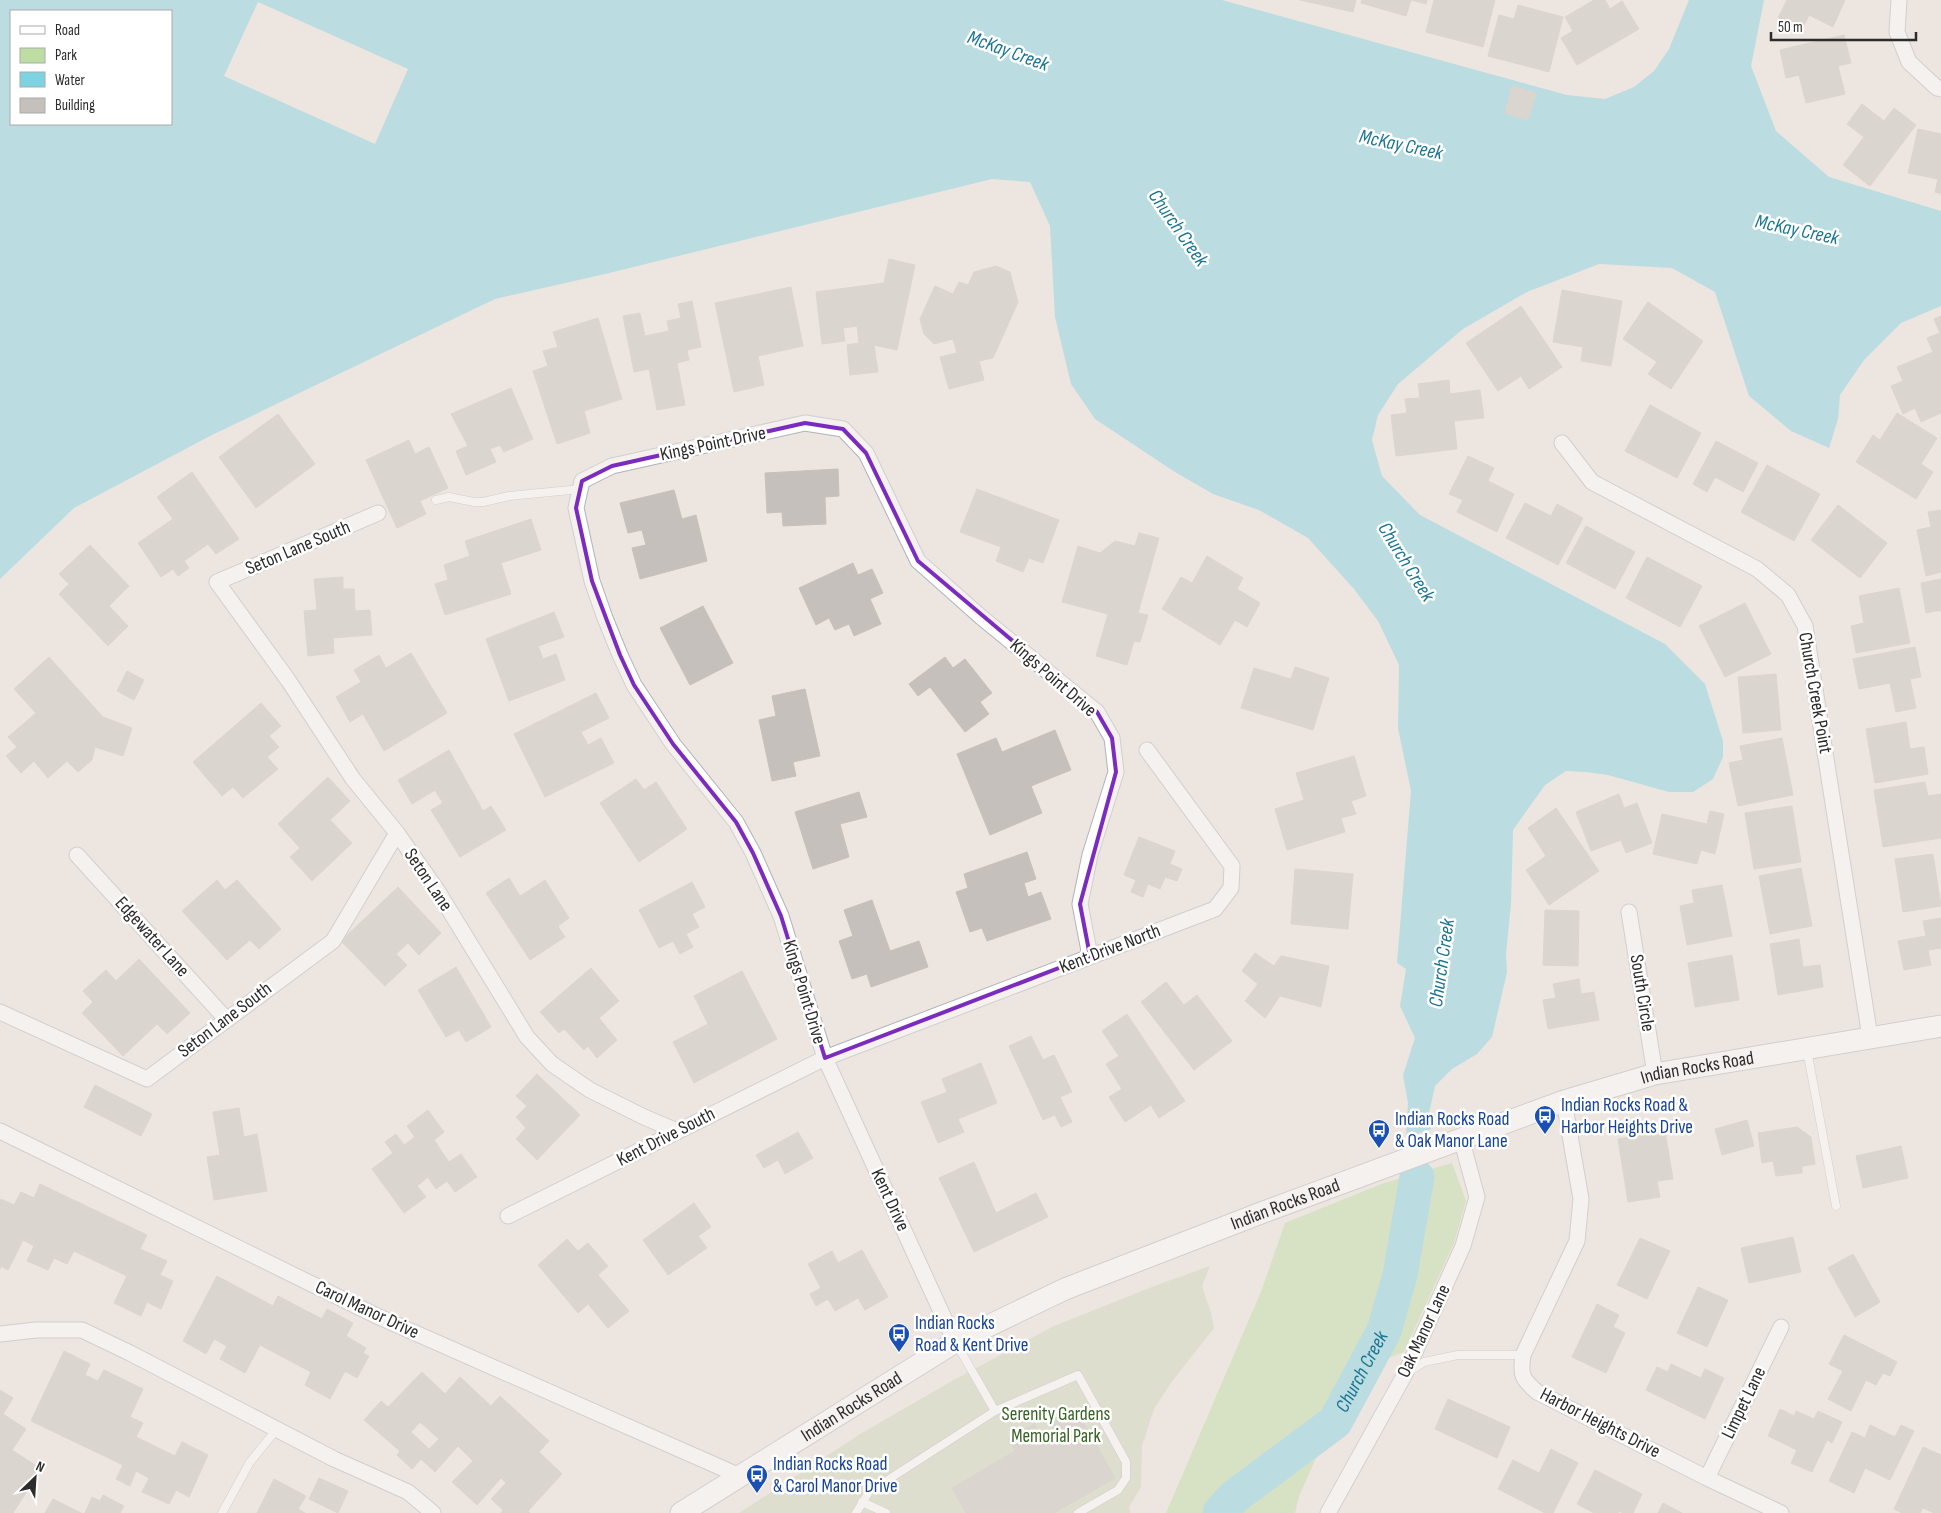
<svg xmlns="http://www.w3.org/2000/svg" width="1941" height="1513" viewBox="0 0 1941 1513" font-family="'Sofia Sans Condensed',sans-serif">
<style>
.green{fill:#bddda2}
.cemetery{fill:#c9d4b9}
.water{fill:#7ed3e3;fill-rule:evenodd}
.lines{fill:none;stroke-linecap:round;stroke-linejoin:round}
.river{stroke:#7ed3e3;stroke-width:35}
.building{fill:#c5c0bb;stroke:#c8c1b9;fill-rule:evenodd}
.lane-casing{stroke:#b0b3bb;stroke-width:9}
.street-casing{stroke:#b0b3bb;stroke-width:17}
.secondary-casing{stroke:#b0b3bb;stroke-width:23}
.lane{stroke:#fff;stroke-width:8}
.street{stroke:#fff;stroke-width:15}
.secondary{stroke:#fff;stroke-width:21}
.marked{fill:none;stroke:#7b2cbf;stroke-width:4;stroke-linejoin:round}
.labels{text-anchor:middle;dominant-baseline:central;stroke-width:5;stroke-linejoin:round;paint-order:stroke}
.street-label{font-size:19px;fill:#2c2c2c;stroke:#fff}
.transit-label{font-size:19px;fill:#164399;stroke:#fff;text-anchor:start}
.park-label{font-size:19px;fill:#376322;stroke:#fff}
.water-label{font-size:20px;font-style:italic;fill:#1b7591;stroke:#fff}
</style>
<rect width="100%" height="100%" fill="#ece5e0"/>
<!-- green -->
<path class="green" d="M1452 1163 1466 1201 1454 1243 1404 1352 1370 1365 1330 1427 1299 1496 1295 1513H1166L1262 1289 1285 1223 1384 1183Z"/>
<!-- cemetery -->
<path class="cemetery" d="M1210 1266 1202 1286 1211 1313 1214 1328 1173 1380 1154 1409 1142 1446 1141 1487 1129 1507 1130 1513H739L862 1433 952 1381 1054 1326 1157 1285Z"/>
<!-- water -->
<path class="water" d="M0 0H1222L1567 95 1605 99 1634 87 1654 71 1669 49 1689 0H1764L1751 66 1776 131 1829 177 1941 211V306L1901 323 1864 360 1840 395 1838 419 1829 448 1791 431 1749 396 1715 292 1672 268 1599 264 1527 292 1463 329 1398 384 1378 415 1372 440 1382 476 1420 515 1665 644 1705 684 1723 741V757L1713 779 1693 792H1669L1608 775 1586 772 1566 771 1545 785 1513 830 1511 904 1506 954 1507 972 1492 1037 1477 1054 1452 1069 1435 1086 1429 1113 1431 1129 1406 1138 1408 1103 1403 1075 1415 1038 1400 1006 1406 969 1397 963 1411 791 1398 728 1399 665 1378 621 1354 589 1308 538 1259 510 1213 494 1175 472 1095 419 1071 384 1055 317 1050 226 1030 182 992 179 605 274 495 299 210 436 74 508 0 579ZM258 2 408 69 375 144 224 76ZM11 11H171V124H11Z"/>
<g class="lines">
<!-- river -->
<path class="river" id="s1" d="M1220 1513 1234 1497 1335 1422 1384 1331 1400 1275 1417 1177"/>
</g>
<!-- building -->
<path class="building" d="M1300 0H1356L1353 12Z
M1362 0H1427L1426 4 1411 0 1406 16 1361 3Z
M1434 0H1495L1483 47 1426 32Z
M1594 0H1605L1610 9 1622 1 1639 29 1577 65 1561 38 1573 31 1565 17Z
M1787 0H1845L1833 27 1809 15 1802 29 1778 18Z
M1518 5 1563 17 1549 72 1488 56 1499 15 1514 19Z
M1844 35 1851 63 1838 66 1845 94 1806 103 1799 75 1786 78 1780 50Z
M1512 86 1536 93 1528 120 1505 113Z
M1862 104 1884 121 1894 108 1916 125 1870 186 1843 165 1864 137 1847 124Z
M1918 129 1941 134V194L1935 192 1938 179 1908 173Z
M889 259 915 265 897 350 874 345 878 372 850 375 847 345 859 343 857 326 843 328 845 341 822 344 816 292 884 283Z
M996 266 1010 272 1018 302 993 358 979 361 984 380 949 389 940 357 957 353 953 339 934 344 924 334 920 319 935 286 953 294 959 282 968 285 974 272Z
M791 287 803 346 758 356 764 385 734 392 715 303Z
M1562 290 1622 301 1611 366 1581 361 1583 347 1553 342Z
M692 301 701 347 687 350 689 360 677 363 685 405 657 410 649 369 634 372 623 316 640 313 645 336 669 331 667 321 681 318 678 304Z
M1648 302 1703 341 1671 389 1648 374 1657 362 1623 339Z
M1521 306 1562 367 1529 389 1521 376 1498 391 1466 343Z
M1941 316V413L1921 422 1915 408 1903 414 1891 386 1903 381 1897 367 1933 352 1927 338 1940 333 1934 319Z
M598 318 622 399 584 411 590 433 557 444 533 371 548 366 543 351 558 347 553 332Z
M1449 380 1450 394 1480 390 1484 418 1454 421 1457 449 1396 456 1391 415 1407 413 1405 399 1420 398 1418 384Z
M511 388 533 439 504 452 500 445 490 449 496 462 466 475 456 451 468 446 451 414Z
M1650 405 1701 433 1677 478 1625 451Z
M1897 413 1937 438 1921 464 1933 472 1916 499 1856 462 1873 435 1880 440Z
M278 414 315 464 256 508 219 457Z
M409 440 415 454 429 447 448 488 420 501 426 514 397 528 366 460Z
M1716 441 1758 463 1743 492 1715 477 1707 492 1693 484Z
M1468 456 1494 468 1488 481 1514 494 1497 532 1457 512 1463 500 1449 494Z
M1767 465 1820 494 1794 541 1741 512Z
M838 469 839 496 825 497 826 524 783 526 782 512 767 513 765 473Z
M192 472 239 539 216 554 208 544 184 561 189 568 178 576 173 569 161 577 138 543 173 519 157 497Z
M977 489 1059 520 1043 563 1029 558 1023 572 996 561 1001 547 960 532Z
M674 490 682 519 696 515 707 561 640 579 632 548 646 545 642 530 628 533 620 503Z
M1525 503 1551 516 1557 504 1583 518 1558 565 1506 538Z
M1838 505 1887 543 1860 578 1811 540Z
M1941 510V572L1926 576 1917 530 1931 527 1928 512Z
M531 519 541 550 501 563 511 594 445 615 435 584 448 580 444 565 470 556 465 541Z
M1586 526 1635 552 1615 589 1566 563Z
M1139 533 1159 538 1138 613 1148 615 1140 642 1134 641 1127 665 1096 656 1108 614 1062 602 1078 546 1100 553 1115 541 1135 546Z
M90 545 129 586 109 606 128 626 108 646 59 594 69 584 59 574Z
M1207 556 1243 578 1237 589 1260 603 1247 627 1235 620 1220 645 1162 609 1181 577 1192 583Z
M1647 557 1702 586 1680 627 1626 598Z
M853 563 858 575 872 569 883 593 870 599 881 624 854 636 849 624 835 630 829 618 816 625 799 588Z
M343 577V589H354L355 611 370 610 372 635 333 638 334 653 308 656 304 611 317 610 314 579Z
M1941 579V612V610L1926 613 1921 583Z
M1899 588 1910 643 1856 653 1851 626 1864 623 1859 596Z
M1745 603 1771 654 1725 677 1699 626Z
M703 606 733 663 690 685 660 628Z
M554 612 564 637 538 646 543 659 556 654 565 680 509 701 486 639Z
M1915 647 1921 677 1910 679 1916 708 1896 712 1890 683 1859 689 1853 659Z
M411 653 447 713 384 751 363 714 350 722 336 697 361 682 354 670 379 655 386 668Z
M49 657 103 717 132 728 123 756 95 747 92 760 78 772 67 761 48 778 34 761 21 773 6 756 17 747 8 737 36 713 14 689Z
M945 657 953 668 965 659 992 693 980 702 989 714 965 732 930 687 918 696 909 684Z
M1295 667 1329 678 1313 730 1241 708 1254 668 1291 679Z
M127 671 144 680 134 700 117 691Z
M1776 674 1781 730 1743 733 1738 677Z
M805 689 820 756 793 762 796 776 772 781 759 720 776 716 772 696Z
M596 693 609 718 581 732 588 745 601 738 614 763 545 797 514 734Z
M261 703 281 726 269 736 279 747 267 757 278 769 243 798 233 787 222 796 193 762Z
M1906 722 1910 749 1924 747 1928 774 1875 783 1866 729Z
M1055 730 1071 770 1031 786 1042 813 990 835 957 754 996 738 1002 752Z
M1782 738 1793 795 1738 806 1729 763 1743 760 1740 746Z
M449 750 483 811 491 806 506 830 460 857 431 810 443 803 435 790 412 804 398 780Z
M1354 756 1366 796 1351 801 1356 814 1341 818 1345 832 1287 850 1275 809 1304 800 1296 773Z
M328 777 350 801 330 820 352 843 312 881 290 857 300 848 278 824Z
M636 779 644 790 656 782 687 829 639 862 600 803Z
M1925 782 1928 796 1941 794V838L1883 847 1874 790Z
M859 792 867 817 840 824 849 857 813 869 795 812Z
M1619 794 1624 808 1637 803 1652 843 1626 853 1621 840 1591 851 1576 812Z
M1792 806 1801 862 1754 869 1745 813Z
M1556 808 1599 871 1549 905 1526 870 1546 856 1528 828Z
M1710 811 1724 814 1715 854 1701 850 1697 864 1653 854 1662 814 1707 824Z
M1139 837 1175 851 1170 864 1182 869 1177 881 1165 877 1160 889 1148 884 1143 897 1131 892 1136 880 1124 875Z
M1027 852 1036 879 1024 883 1028 897 1041 892 1051 919 987 941 982 928 970 932 956 892 968 888 964 874Z
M1933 854 1941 906 1903 912 1895 859Z
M1801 868 1812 926 1770 934 1759 876Z
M1295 869 1353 874 1348 929 1291 924Z
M509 878 520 896 545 880 569 918 558 926 565 937 530 960 486 893Z
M217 880 225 890 237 880 281 929 259 949 250 940 227 960 182 911Z
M692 882 705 907 692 914 699 927 686 934 693 947 680 954 673 941 659 948 639 910Z
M1722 885 1732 936 1687 945 1680 906 1694 903 1692 890Z
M398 887 441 933 419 955 408 943 396 954 407 965 385 986 341 941Z
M872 900 890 951 919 941 928 967 871 987 867 974 852 979 839 941 853 936 844 910Z
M1545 910 1579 911 1578 966 1543 965Z
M1941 918V948L1928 950 1931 965 1904 970 1898 941 1926 936 1923 921Z
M1799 939 1803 967 1820 965 1823 987 1778 995 1770 944Z
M1255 953 1274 966 1281 956 1329 966 1321 1007 1280 996 1265 1018 1245 1001 1258 984 1242 971Z
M1732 955 1739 1000 1695 1007 1688 963Z
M139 959 190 1013 167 1034 157 1024 123 1056 82 1013 93 1002 83 991 106 970 116 981Z
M456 967 491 1027 466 1042 459 1030 446 1037 418 990Z
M591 968 619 1001 599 1018 617 1040 597 1058 588 1046 584 1050 564 1029 559 1033 540 1012Z
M742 971 777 1039 694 1083 673 1042 708 1024 694 996Z
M1579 979 1581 994 1594 992 1599 1020 1548 1029 1543 1000 1556 998 1553 984Z
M1166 982 1184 1005 1197 995 1232 1041 1194 1070 1141 1002Z
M1127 1014 1185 1101 1159 1118 1151 1105 1125 1122 1109 1097 1122 1089 1106 1064 1119 1056 1102 1031Z
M1031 1036 1043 1060 1054 1055 1072 1092 1060 1097 1072 1122 1061 1127 1055 1115 1043 1120 1009 1046Z
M981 1063 997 1103 958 1119 964 1132 938 1143 921 1102 947 1092 942 1079Z
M537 1074 580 1115 537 1160 516 1139 526 1128 516 1117 527 1106 516 1096Z
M95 1085 152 1114 141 1136 84 1107Z
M239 1108 244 1137 257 1134 267 1191 214 1200 207 1157 220 1155 213 1112Z
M428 1110 444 1132 434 1140 449 1162 461 1154 477 1177 455 1192 447 1181 436 1189 428 1177 417 1186 426 1197 404 1213 372 1169 393 1153 385 1142 396 1134 404 1145 415 1137 407 1126Z
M1747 1120 1754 1146 1722 1155 1715 1129Z
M1797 1127 1811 1137 1815 1164 1802 1166V1173L1776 1176 1773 1161 1762 1163 1758 1133Z
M1665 1131 1673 1179 1657 1181 1660 1197 1628 1202 1618 1139Z
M798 1132 813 1158 785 1174 778 1160 764 1168 756 1155Z
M1901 1146 1908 1178 1863 1188 1856 1156Z
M974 1162 996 1213 1036 1193 1048 1217 974 1252 939 1178Z
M40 1184 147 1235 140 1249 167 1261 160 1275 173 1281 161 1309 147 1302 141 1316 114 1303 127 1276 74 1251 67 1264 54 1258 48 1270 27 1261 34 1246 23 1240 8 1270 1 1266 0 1269V1201L1 1199 14 1205 21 1192 34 1198Z
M694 1203 711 1227 698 1236 707 1248 668 1275 643 1240Z
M1793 1237 1801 1272 1749 1283 1741 1248Z
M1640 1238 1670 1251 1647 1299 1617 1285Z
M567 1239 578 1251 588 1243 608 1266 598 1275 629 1311 608 1328 588 1304 578 1313 538 1265Z
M862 1250 888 1297 865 1310 858 1298 835 1311 828 1299 816 1306 810 1294 821 1288 808 1264 832 1251 838 1263Z
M1853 1254 1880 1302 1855 1317 1828 1268Z
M217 1276 273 1306 278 1296 322 1319 327 1309 353 1323 346 1336 366 1348 363 1353 369 1356 357 1378 345 1371 330 1399 305 1385 311 1372 260 1345 245 1373 220 1359 227 1346 214 1339 206 1354 183 1341Z
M1698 1287 1728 1300 1707 1347 1677 1333Z
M1597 1304 1619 1315 1613 1327 1625 1333 1606 1373 1572 1357Z
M1844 1335 1897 1362 1890 1376 1883 1373 1876 1385 1866 1380 1851 1411 1828 1399 1843 1371 1829 1364Z
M64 1351 90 1364 85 1375 98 1381 104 1370 143 1389 130 1417 143 1423 136 1437 175 1456 182 1442 208 1455 189 1497 176 1490 169 1504 142 1492 149 1478 136 1471 130 1486 116 1479 123 1465 31 1421Z
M1671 1364 1701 1378 1705 1369 1724 1378 1705 1419 1646 1390 1657 1367 1668 1372Z
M422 1372 445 1394 460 1377 491 1406 500 1396 549 1441 539 1452 562 1474 528 1511 530 1513H501L503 1510 491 1499 506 1483 501 1478 477 1505 452 1482 473 1461 458 1446 435 1472 421 1459 412 1469 397 1455 400 1451 364 1420 381 1401 388 1407ZM420 1422 439 1439 429 1449 411 1432Z
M0 1390 13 1398 3 1414 26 1429 12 1450 41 1469 13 1513H0Z
M1448 1399 1510 1427 1497 1458 1435 1429Z
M1059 1409 1066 1422 1079 1415 1115 1478 1054 1513H966L952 1488 1015 1451 1008 1439 1034 1424 1041 1437 1054 1429 1046 1417Z
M1780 1409 1794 1416 1796 1411 1814 1419 1818 1411 1842 1422 1832 1443 1827 1440 1812 1472 1791 1463 1797 1450 1768 1436Z
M1870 1425 1895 1437 1901 1425 1914 1431 1890 1480 1865 1468 1854 1493 1829 1481 1852 1432 1865 1438Z
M1923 1447 1941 1455V1513H1934L1923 1508 1920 1513H1902L1894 1509Z
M1551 1449 1578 1463 1553 1513H1545L1498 1489 1513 1460 1539 1473Z
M1595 1470 1642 1494 1633 1513H1623L1619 1511 1618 1513H1594L1577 1504Z
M319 1478 348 1491 338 1513 309 1499Z
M274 1479 306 1496 298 1509 305 1513H257Z
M103 1495 124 1506 120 1513H85L92 1497 100 1501Z
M53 1499 81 1513H45Z
M1663 1503 1682 1513H1658Z"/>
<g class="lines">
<!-- lane casing -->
<g class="lane-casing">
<path id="lane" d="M436 500 449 497 474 502H483L509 496 581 489
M1807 1050 1836 1206
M956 1343 995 1411
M1409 1372 1424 1362 1458 1355H1523
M862 1502 886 1513
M222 1513 250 1462 277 1429
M856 1513 869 1492 995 1411 1078 1375 1126 1462V1478L1118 1490 1078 1513"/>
</g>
<!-- street casing -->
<g class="street-casing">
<path id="street" d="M1899 0 1897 32 1909 62 1937 88 1941 89
M1562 443 1592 482 1757 569 1788 595 1805 626 1870 1037
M378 513 217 582 288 680 353 779 397 833 437 890 527 1037 552 1064 590 1090 644 1117 677 1131
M77 855 226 1019
M1629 912 1655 1074
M0 1012 147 1079 333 941 397 833
M1564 1101 1581 1199 1577 1241 1523 1355C1520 1375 1522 1379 1537 1392L1707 1478 1781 1513
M0 1131 379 1317 740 1476
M508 1216 825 1058 1215 909 1231 888 1232 866 1147 750
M0 1334 36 1330H82L130 1353 334 1459 408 1492 433 1513
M955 1342 825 1058 781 916 753 853 736 822 673 744 634 685 620 655 605 618 592 581 576 508 582 481 612 466 805 423 843 429 866 453 918 561 981 617 1097 712 1112 738 1116 772 1090 855 1080 904 1090 956
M1707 1478 1781 1327
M1328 1513 1405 1374 1463 1246 1477 1197 1461 1138"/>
</g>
<!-- secondary casing -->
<g class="secondary-casing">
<g id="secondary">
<path id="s2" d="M681 1513 955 1342 1065 1289 1261 1213 1564 1101 1655 1074 1941 1026"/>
</g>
</g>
<!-- lane -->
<use href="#lane" class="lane"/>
<!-- street -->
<use href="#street" class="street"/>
<!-- secondary -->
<use href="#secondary" class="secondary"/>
</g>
<!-- marked area -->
<path d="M0 0H1941V1513H0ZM805 423 843 429 866 453 918 561 1097 712 1112 738 1116 772 1080 904 1090 956 825 1058 781 916 753 853 736 822 673 744 634 685 620 655 592 581 576 508 582 481 612 466Z" fill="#ece5e0" fill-opacity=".55" fill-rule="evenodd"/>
<path class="marked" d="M805 423 843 429 866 453 918 561 1097 712 1112 738 1116 772 1080 904 1090 956 825 1058 781 916 753 853 736 822 673 744 634 685 620 655 592 581 576 508 582 481 612 466Z"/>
<!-- icons -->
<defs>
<g id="bus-pin" transform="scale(1.125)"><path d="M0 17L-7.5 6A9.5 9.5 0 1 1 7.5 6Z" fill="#1a4fb4" stroke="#fff"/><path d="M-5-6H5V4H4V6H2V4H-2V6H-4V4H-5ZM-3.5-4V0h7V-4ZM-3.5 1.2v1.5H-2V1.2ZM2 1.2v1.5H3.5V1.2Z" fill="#fff"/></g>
</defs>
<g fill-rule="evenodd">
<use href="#bus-pin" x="1545" y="1116"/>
<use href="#bus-pin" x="1379" y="1130"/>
<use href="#bus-pin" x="899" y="1334"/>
<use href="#bus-pin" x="757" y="1475"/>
</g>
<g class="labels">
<!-- street labels -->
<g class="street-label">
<text transform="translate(713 444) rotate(-12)">Kings Point Drive</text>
<text transform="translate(298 548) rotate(-23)">Seton Lane South</text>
<text transform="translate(1053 678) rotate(41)">Kings Point Drive</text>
<text transform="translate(1815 693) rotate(80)">Church Creek Point</text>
<text transform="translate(428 880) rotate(56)">Seton Lane</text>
<text transform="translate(152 937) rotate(48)">Edgewater Lane</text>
<text transform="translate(1110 949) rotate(-21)">Kent Drive North</text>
<text transform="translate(804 992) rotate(73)">Kings Point Drive</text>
<text transform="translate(1642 993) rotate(81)">South Circle</text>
<text transform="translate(225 1020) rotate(-37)">Seton Lane South</text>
<text stroke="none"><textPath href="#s2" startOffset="1116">Indian Rocks Road</textPath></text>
<text transform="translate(666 1137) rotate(-27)">Kent Drive South</text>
<text transform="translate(890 1200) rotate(65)">Kent Drive</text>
<text stroke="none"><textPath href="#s2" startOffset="681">Indian Rocks Road</textPath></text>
<text transform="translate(367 1310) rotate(25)">Carol Manor Drive</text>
<text transform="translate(1424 1331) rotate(-65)">Oak Manor Lane</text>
<text transform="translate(1744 1403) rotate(-64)">Limpet Lane</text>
<text stroke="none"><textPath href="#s2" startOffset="201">Indian Rocks Road</textPath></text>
<text transform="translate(1600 1423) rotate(27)">Harbor Heights Drive</text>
</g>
<!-- transit labels -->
<g class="transit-label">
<text x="1561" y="1105">Indian Rocks Road &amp;<tspan x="1561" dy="22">Harbor Heights Drive</tspan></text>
<text x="1395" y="1119">Indian Rocks Road<tspan x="1395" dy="22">&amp; Oak Manor Lane</tspan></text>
<text x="915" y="1323">Indian Rocks<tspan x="915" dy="22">Road &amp; Kent Drive</tspan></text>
<text x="773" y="1464">Indian Rocks Road<tspan x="773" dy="22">&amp; Carol Manor Drive</tspan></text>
</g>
<!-- park labels -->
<g class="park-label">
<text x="1056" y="1414">Serenity Gardens<tspan x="1056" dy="22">Memorial Park</tspan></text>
</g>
<!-- water labels -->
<g class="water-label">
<text transform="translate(1008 51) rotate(20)">McKay Creek</text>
<text transform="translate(1401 145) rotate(12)">McKay Creek</text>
<text transform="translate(1178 228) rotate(55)">Church Creek</text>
<text transform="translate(1797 230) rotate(12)">McKay Creek</text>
<text transform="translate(1406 562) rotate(58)">Church Creek</text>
<text transform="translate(1442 963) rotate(-82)">Church Creek</text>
<text stroke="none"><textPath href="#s1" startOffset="204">Church Creek</textPath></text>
</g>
</g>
<!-- legend -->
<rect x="10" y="10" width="162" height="115" fill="#ffffff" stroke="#ababab"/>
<rect x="20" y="26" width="25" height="8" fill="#ffffff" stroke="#ababab"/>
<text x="55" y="35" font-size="15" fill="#2c2c2c">Road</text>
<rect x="20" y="48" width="25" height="15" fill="#bddda2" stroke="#ababab"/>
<text x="55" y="60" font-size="15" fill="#2c2c2c">Park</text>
<rect x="20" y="72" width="25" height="15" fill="#7ed3e3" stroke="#ababab"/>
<text x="55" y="85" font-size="15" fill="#2c2c2c">Water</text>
<rect x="20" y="98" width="25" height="15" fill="#c5c0bb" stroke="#ababab"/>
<text x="55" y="110" font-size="15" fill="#2c2c2c">Building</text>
<!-- north arrow -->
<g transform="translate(35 1478) rotate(25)" stroke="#ffffff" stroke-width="4" paint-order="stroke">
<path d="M0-4L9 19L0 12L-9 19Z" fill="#2c2c2c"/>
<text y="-8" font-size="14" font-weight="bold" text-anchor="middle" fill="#2c2c2c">N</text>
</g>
<!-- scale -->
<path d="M1771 32v8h145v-8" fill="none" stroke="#2c2c2c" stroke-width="2.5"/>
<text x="1778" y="32" font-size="15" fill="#2c2c2c" stroke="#ffffff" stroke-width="4" paint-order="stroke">50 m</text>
</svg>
